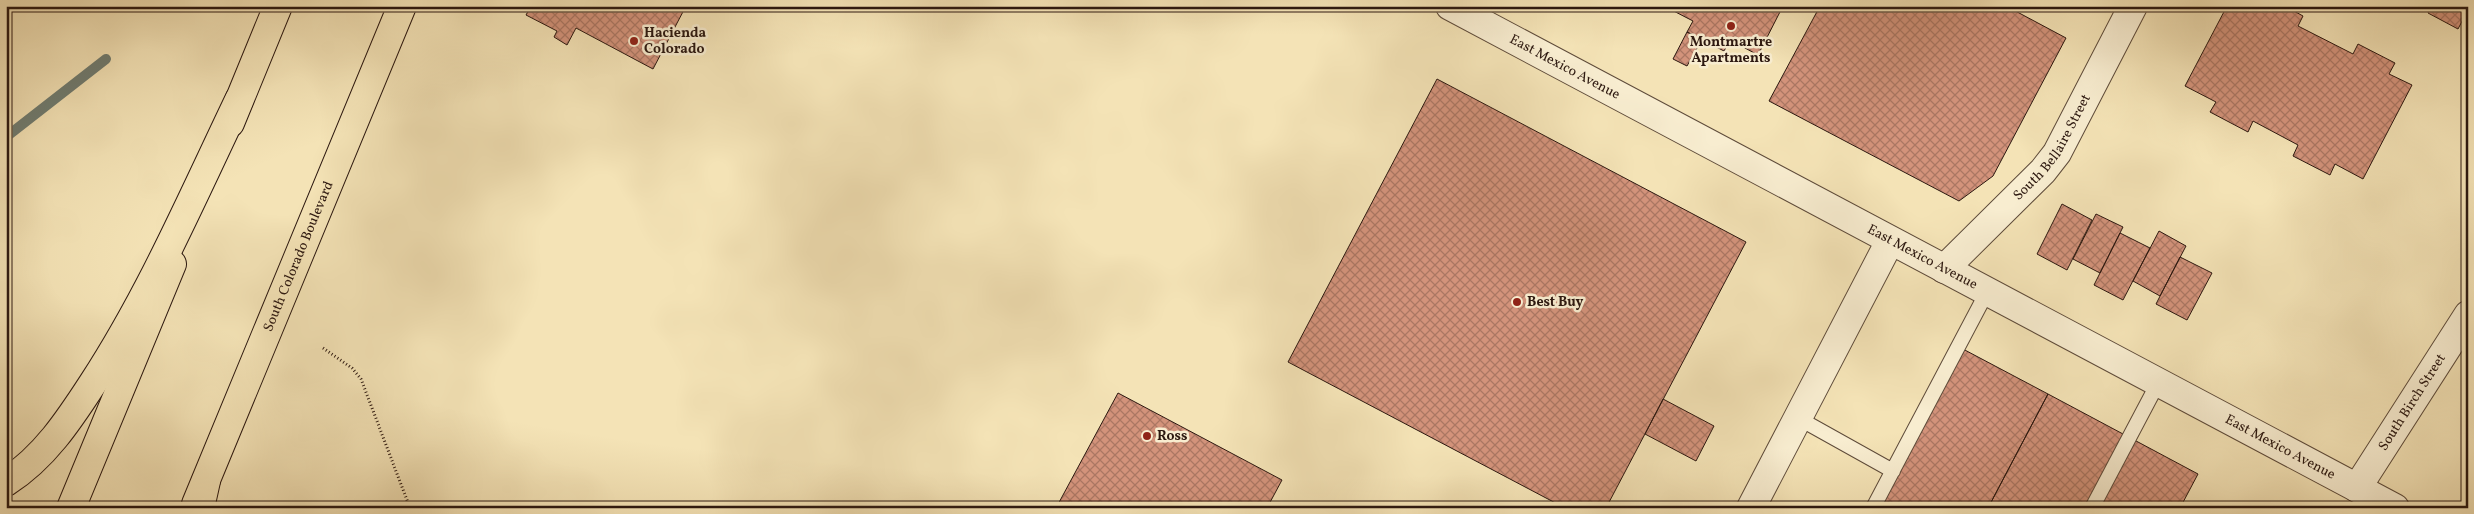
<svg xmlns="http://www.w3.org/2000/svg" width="2474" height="514" viewBox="0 0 2474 514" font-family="Vollkorn,serif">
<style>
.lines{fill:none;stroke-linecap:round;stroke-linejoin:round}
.stream{stroke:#6f7c71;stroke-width:10}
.building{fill:url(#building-cross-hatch);stroke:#2c1810}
.service-casing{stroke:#5e4b3a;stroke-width:16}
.minor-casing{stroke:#5e4b3a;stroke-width:30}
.tertiary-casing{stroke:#5e4b3a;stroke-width:30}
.primary-casing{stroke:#2c1810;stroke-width:30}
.motorway-casing{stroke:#2c1810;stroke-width:30}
.path{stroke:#2c1810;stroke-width:3;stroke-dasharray:1 2.5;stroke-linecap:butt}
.service{stroke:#f8edd0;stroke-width:14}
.minor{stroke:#f8edd0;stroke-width:28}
.tertiary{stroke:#f8edd0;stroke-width:28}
.primary{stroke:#f4e3b6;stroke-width:28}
.motorway{stroke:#f4e3b6;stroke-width:28}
.poi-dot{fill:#8f2418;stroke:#f8edd0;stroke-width:2}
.labels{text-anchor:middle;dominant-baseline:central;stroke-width:5;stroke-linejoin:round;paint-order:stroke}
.poi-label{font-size:14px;font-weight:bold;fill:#2c1810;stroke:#f8edd0;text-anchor:start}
.street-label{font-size:14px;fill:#2c1810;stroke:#f8edd0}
</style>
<defs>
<pattern id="building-cross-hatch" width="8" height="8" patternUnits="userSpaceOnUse" patternTransform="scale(1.25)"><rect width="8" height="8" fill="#d3937b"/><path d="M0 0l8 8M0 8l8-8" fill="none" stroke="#ab7763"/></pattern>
</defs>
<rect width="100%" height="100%" fill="#f4e3b6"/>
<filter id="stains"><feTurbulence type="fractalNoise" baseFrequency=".004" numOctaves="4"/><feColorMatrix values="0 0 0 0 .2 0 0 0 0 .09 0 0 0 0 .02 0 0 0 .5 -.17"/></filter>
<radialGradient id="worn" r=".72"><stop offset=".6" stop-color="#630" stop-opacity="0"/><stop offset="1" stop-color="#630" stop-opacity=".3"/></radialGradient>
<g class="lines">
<!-- stream -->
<path class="stream" d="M6 137 106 59"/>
</g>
<!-- building -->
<path class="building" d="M531 6H686L653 69 576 28 567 45 554 37 557 31 526 15Z
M1664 6H1783L1758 55 1730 40 1724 51 1687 32 1693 21Z
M1820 6H2006L2066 38 1993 176 1959 201 1769 101Z
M2227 6H2285L2303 16 2298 26 2353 54 2358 44 2395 63 2389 74 2412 85 2363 179 2335 164 2330 175 2293 156 2298 145 2253 121 2248 132 2210 112 2216 102 2185 86Z
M2431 6H2468V10L2458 29 2428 13Z
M1687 32 1702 39 1687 66 1673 59Z
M1437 79 1746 242 1606 508H1565L1288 362Z
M2062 204 2092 220 2067 270 2037 254Z
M2096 214 2123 227 2100 273 2073 259Z
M2159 231 2186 246 2160 296 2133 281Z
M2120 233 2150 248 2123 300 2094 285Z
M2180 257 2212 273 2187 320 2156 304Z
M1961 348 2048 394 1988 508H1877Z
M1118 393 1282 480 1267 508H1056Z
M2048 394 2198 474 2180 508H1988Z
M1663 399 1714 426 1696 461 1645 434Z"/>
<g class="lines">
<!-- service casing -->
<g class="service-casing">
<path id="service" d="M1798 418 1893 471
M1873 508 1987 292
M2092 508 2158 383"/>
</g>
<!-- minor casing -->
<g class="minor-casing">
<g id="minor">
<path id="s1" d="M1944 269 2043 171 2057 153 2133 6"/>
<path id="s2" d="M2357 488 2468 315"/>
</g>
</g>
<!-- tertiary casing -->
<g class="tertiary-casing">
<g id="tertiary">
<path id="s3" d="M1450 6 2395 508"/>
<path d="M1751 508 1890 241"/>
</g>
</g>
<!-- primary casing -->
<g class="primary-casing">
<g id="primary">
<path d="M230 123 278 6"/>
<path id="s4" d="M196 504 402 6"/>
<path d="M71 508 172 264"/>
</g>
</g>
<!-- motorway casing -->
<g class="motorway-casing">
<path id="motorway" d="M6 482C44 458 69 420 93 383 151 294 193 196 239 100
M200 508 206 481"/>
</g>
<!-- path -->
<path class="path" d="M323 348 352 368 361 379 410 508"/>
<!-- service -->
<use href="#service" class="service"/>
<!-- minor -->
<use href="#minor" class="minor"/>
<!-- tertiary -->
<use href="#tertiary" class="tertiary"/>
<!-- primary -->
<use href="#primary" class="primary"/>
<!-- motorway -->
<use href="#motorway" class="motorway"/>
</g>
<!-- markers -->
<g class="poi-dot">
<circle cx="1731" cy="26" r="5"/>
<circle cx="634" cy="41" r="5"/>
<circle cx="1517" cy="302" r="5"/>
<circle cx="1147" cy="436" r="5"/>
</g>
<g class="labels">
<!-- poi labels -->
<g class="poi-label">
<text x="644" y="33">Hacienda<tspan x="644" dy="16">Colorado</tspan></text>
<text x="1731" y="42" text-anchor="middle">Montmartre<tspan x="1731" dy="16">Apartments</tspan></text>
<text x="1527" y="302">Best Buy</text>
<text x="1157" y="436">Ross</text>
</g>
<!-- street labels -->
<g class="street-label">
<text stroke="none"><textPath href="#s3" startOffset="130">East Mexico Avenue</textPath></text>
<text stroke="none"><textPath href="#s1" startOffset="164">South Bellaire Street</textPath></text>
<text stroke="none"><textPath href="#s4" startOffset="268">South Colorado Boulevard</textPath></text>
<text stroke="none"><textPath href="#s3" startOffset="535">East Mexico Avenue</textPath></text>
<text stroke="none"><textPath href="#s2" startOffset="102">South Birch Street</textPath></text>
<text stroke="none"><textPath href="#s3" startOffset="940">East Mexico Avenue</textPath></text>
</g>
</g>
<!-- margin -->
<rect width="2474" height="514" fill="none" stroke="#f4e3b6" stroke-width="25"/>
<rect x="8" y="8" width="2459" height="499" fill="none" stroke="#2c1810" stroke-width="2.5"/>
<rect x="12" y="12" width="2449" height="489" fill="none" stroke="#2c1810"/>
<rect width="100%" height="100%" filter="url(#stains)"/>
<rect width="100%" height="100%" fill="url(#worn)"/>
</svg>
